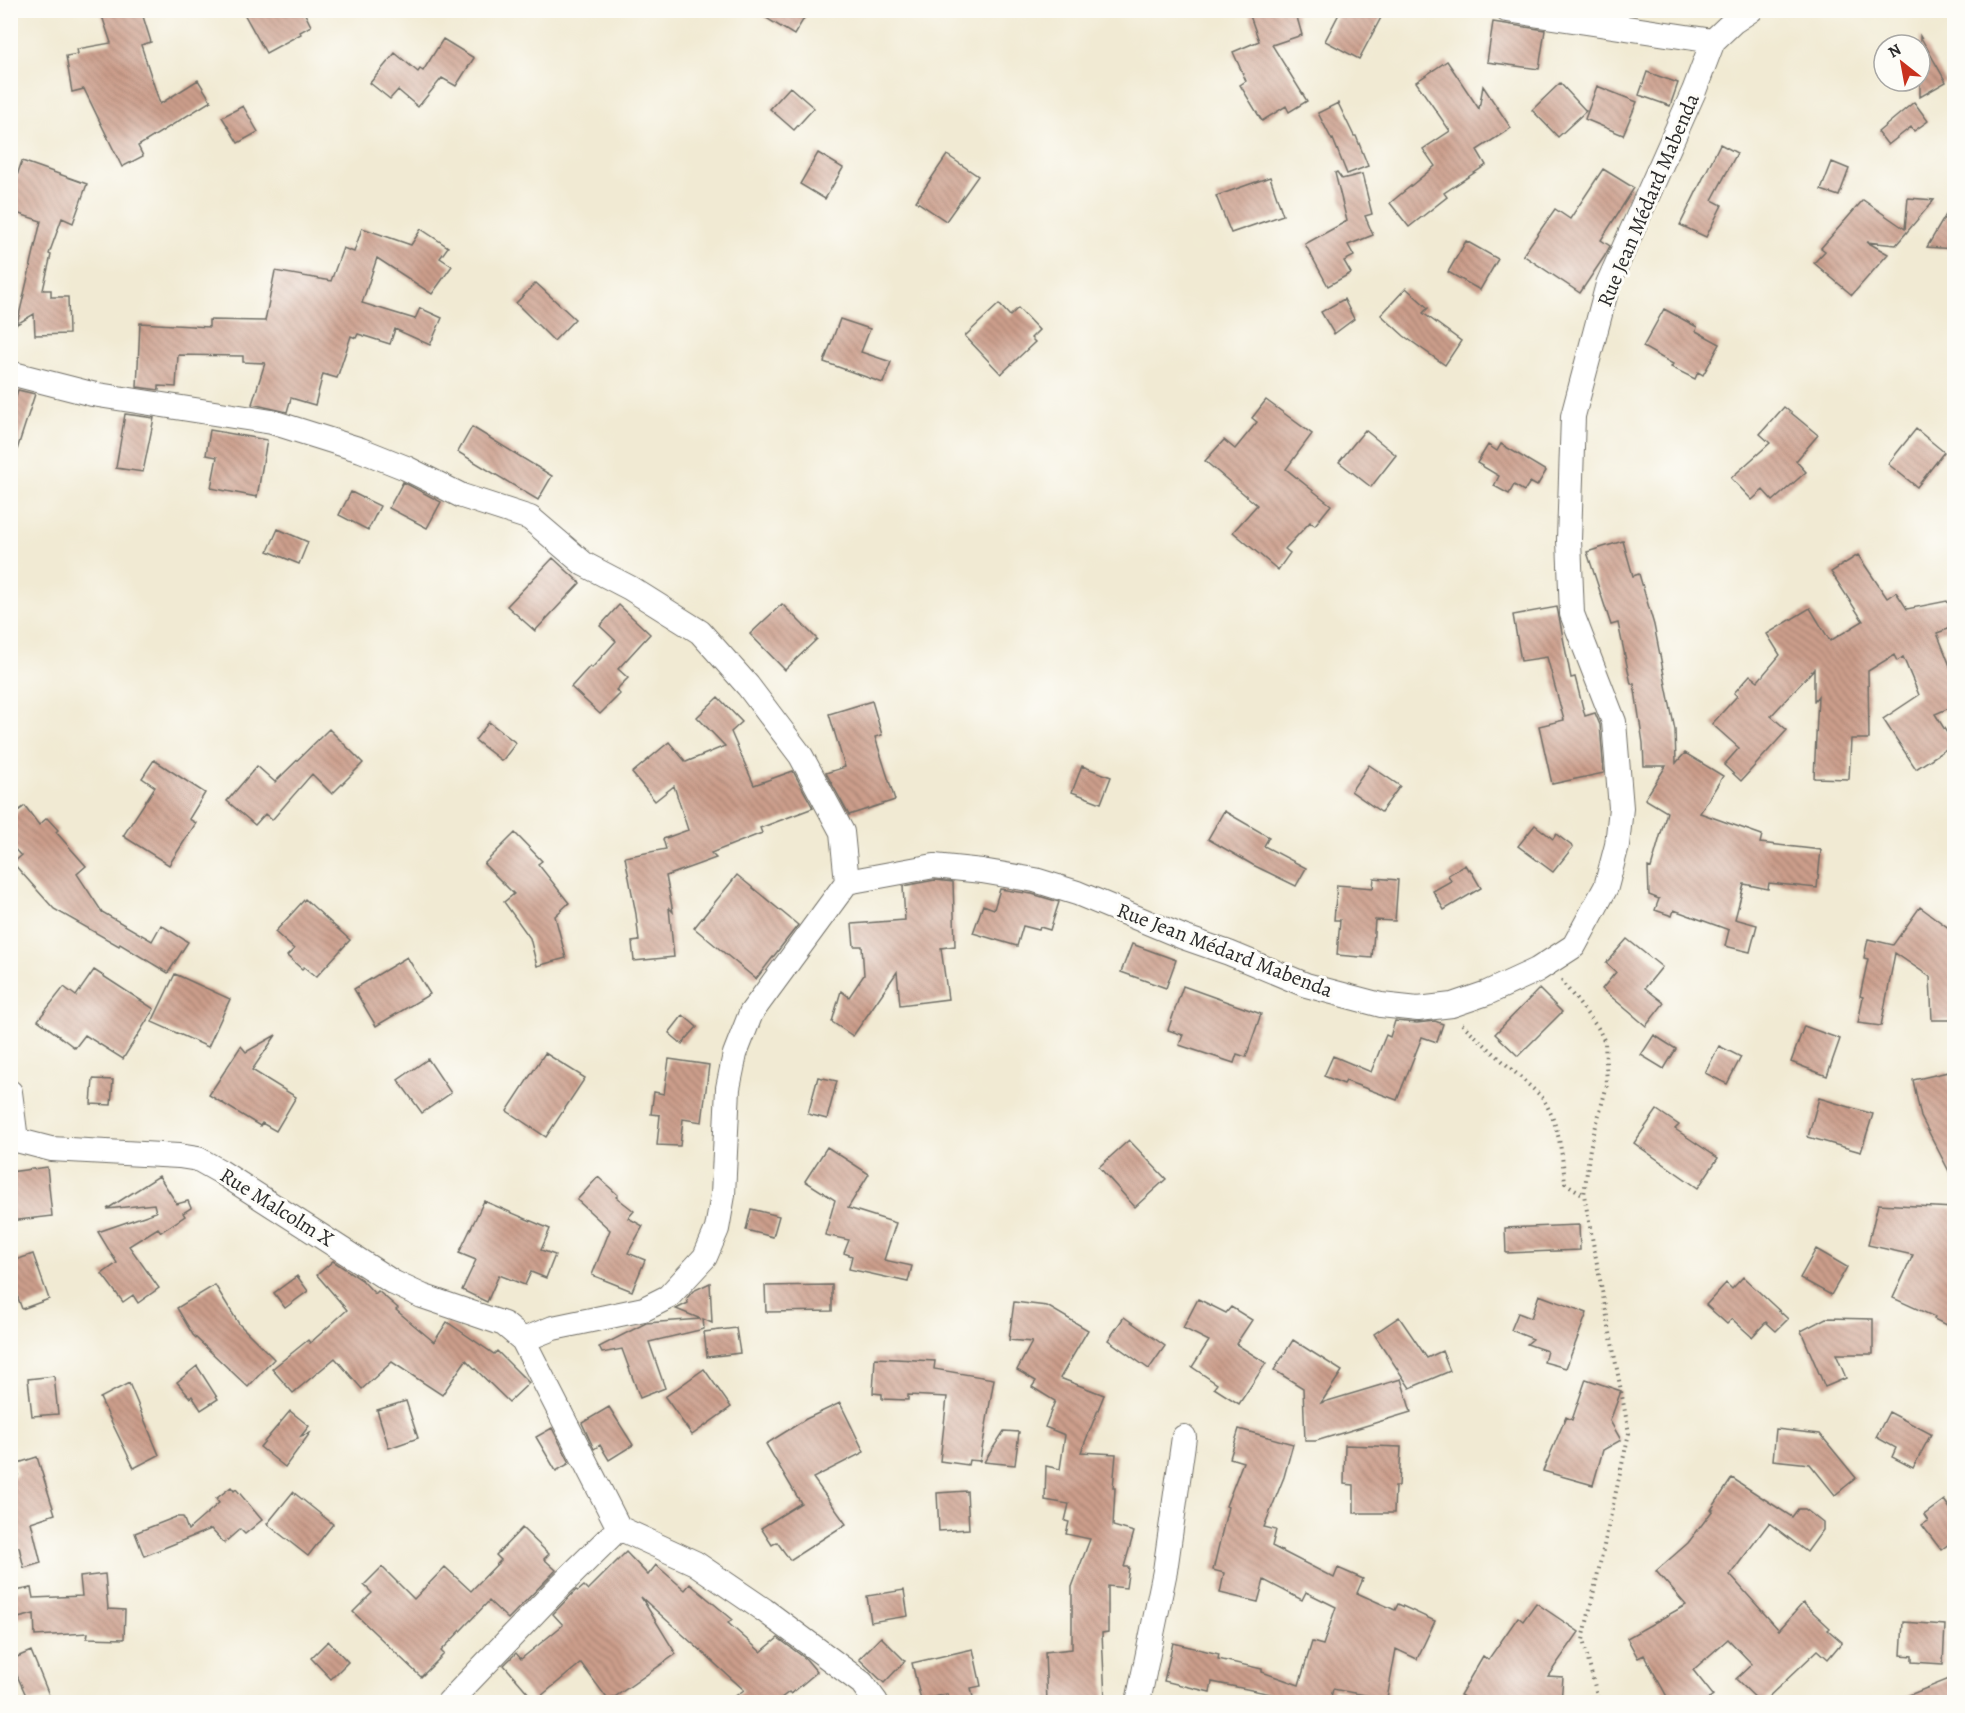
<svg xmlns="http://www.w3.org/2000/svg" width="1965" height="1713" viewBox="0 0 1965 1713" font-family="Alegreya,serif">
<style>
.building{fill:url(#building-back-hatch)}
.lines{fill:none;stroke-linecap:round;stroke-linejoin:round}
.minor-casing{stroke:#706e66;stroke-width:26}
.path{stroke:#706e66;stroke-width:4;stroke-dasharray:1.5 4.5;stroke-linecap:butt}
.minor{stroke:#fff;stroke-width:24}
.labels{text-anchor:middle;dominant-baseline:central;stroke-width:6;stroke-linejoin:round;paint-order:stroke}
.street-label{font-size:21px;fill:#2b2b2b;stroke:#fdfcf7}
</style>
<defs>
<pattern id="building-back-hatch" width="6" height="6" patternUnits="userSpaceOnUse" patternTransform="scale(1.5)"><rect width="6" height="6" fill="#cc9e8b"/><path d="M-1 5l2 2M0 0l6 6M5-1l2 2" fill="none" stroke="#a68172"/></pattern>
</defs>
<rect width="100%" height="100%" fill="#fdfcf7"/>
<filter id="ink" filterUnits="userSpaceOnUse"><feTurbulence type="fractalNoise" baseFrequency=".0167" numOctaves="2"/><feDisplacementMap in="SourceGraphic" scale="12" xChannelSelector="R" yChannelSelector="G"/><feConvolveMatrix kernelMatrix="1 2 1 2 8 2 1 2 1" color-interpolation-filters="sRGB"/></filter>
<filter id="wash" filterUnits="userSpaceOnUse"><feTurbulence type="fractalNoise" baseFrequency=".008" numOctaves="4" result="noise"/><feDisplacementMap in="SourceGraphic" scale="24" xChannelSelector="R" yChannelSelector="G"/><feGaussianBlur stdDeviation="1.35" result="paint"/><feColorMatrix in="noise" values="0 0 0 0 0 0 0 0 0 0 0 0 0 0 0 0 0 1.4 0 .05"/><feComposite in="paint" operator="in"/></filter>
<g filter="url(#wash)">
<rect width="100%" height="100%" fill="#f1ead3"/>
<g id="blocks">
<!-- building -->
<path class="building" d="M100 10H141L151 42 141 45 160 104 198 80 211 101 138 146 143 156 122 167 84 89 72 92 66 56 78 54 77 49 111 43Z
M242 10H303L311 26 300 32 301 34 266 53Z
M753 10H809L794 35Z
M1248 10H1295L1302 35 1272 45 1307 101 1289 112 1286 106 1262 121 1240 85 1246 81 1233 52 1259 41Z
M1341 10H1385L1359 59 1325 41Z
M1493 22 1545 30 1539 69 1487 62Z
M1920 36 1946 82 1920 97Z
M443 39 474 58 456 86 442 78 418 107 398 90 390 99 370 83 395 53 418 72 420 69 423 71Z
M1447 61 1479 109 1483 86 1511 128 1477 150 1486 165 1444 193 1447 197 1409 227 1390 203 1435 166 1423 149 1450 131 1416 82Z
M1647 72 1678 83 1670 106 1639 95Z
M1560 83 1586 111 1558 137 1532 110Z
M1597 86 1637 102 1623 135 1585 119Z
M790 87 814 108 794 130 770 109Z
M1914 102 1928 121 1914 131 1911 127 1888 145 1878 132Z
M1338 103 1354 136H1356L1368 166 1347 174 1333 139 1332 140 1318 113Z
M243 106 258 132 238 143 222 117Z
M1720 144 1737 153 1712 200 1722 205 1706 237 1680 225Z
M818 153 843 168 825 199 800 184Z
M947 155 978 176 946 221 916 201Z
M22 161 87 184 73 223 62 218 49 254 51 255 43 290H51V297H68L69 334 35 335 34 314 17 324 41 221 10 211V196Z
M1832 162 1849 169 1839 196 1821 190Z
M1603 169 1634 188 1601 240 1610 246 1604 257 1580 293 1523 255 1555 209 1570 219Z
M1337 172 1342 179 1362 174 1372 214 1365 216 1373 235 1348 245 1354 256 1344 261 1351 273 1328 286 1305 244 1347 221 1335 173Z
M1270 177 1283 215 1231 233 1216 196Z
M1908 198 1934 200 1896 245 1867 242 1888 254 1852 295 1814 263 1825 251 1821 248 1863 200 1905 229Z
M1954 201V249L1927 247Z
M362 228 411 245 421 229 448 247 440 258 452 266 432 294 377 258 362 303 415 319 420 308 442 318 430 345 395 329 390 344 358 334 356 338 351 336 337 378 323 374 315 405 291 398 287 412 252 404 265 363 243 362V356L178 355 176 387 159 386V390L137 387 140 323 209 327V320L265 321 275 271 331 281 343 248 354 252Z
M1466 241 1498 259 1480 290 1448 272Z
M536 283 575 319 554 341 516 303Z
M1406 288 1428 308 1423 313 1461 341 1445 365 1404 336 1381 315Z
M1344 299 1354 319 1334 334 1321 312Z
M999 304 1010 316 1018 308 1039 330 1031 338 1035 342 1001 374 965 336Z
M1664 309 1697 327 1696 331 1720 344 1703 375 1698 372 1695 379 1671 367 1673 364 1643 347Z
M840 319 870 329 861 352 891 362 883 383 824 362Z
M18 390 35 394 14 459 10 458V413Z
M1266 400 1312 434 1286 469 1331 505 1315 525 1310 522 1285 549 1290 553 1278 570 1233 532 1257 505 1205 461 1224 440 1235 449 1257 422 1252 418Z
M1784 407 1818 435 1796 461 1806 472 1773 501 1763 490 1752 500 1731 478 1770 443 1760 434Z
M125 414 154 418 143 472 116 468Z
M472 427 552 476 538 500 458 452Z
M1916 429 1944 452 1917 487 1888 464Z
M210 430 267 440 257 497 211 488 217 457 206 455Z
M1365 430 1396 455 1371 487 1339 462Z
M1501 444 1546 471 1537 486 1530 482 1524 491 1514 485 1509 494 1494 486 1499 476 1477 463 1488 445 1497 451Z
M403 482 441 502 427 528 389 508Z
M351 492 380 506 368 530 339 515Z
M278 529 308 542 299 564 268 551Z
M1623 541 1633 576 1639 574 1654 625 1675 730 1676 763 1685 753 1723 776 1700 813 1762 835 1760 843 1821 850 1817 888 1769 883 1768 889 1744 884 1735 919 1757 925 1750 952 1725 946 1729 930 1674 910 1672 916 1655 910 1659 899 1649 895 1648 867 1651 868 1667 812 1645 799 1666 766H1644L1643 743 1634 684H1631L1618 623 1611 625 1587 552Z
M1858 555 1887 598 1896 592 1907 609 1947 601 1954 616V627L1937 633 1954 676V706L1935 714 1954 744 1916 769 1883 719 1919 695 1903 657 1897 661 1894 655 1868 671 1869 739H1851L1849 779 1814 778 1818 696 1814 701V669L1771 716 1787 730 1741 781 1724 765 1739 748 1712 724 1737 696 1734 693 1750 675 1758 681 1780 655 1767 634 1810 608 1830 641 1863 621 1831 572Z
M553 558 580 583 535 631 507 606Z
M782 604 817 639 785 670 750 634Z
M619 605 650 634 618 669 628 678 616 690 620 694 600 714 571 687 590 666 592 668 616 641 600 626Z
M1557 607 1571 678 1575 677 1585 716 1595 713 1600 725 1604 773 1552 784 1539 726 1564 720 1547 657 1521 661 1513 615Z
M718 697 742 722 731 732 754 785 793 771 813 808 760 828 762 833 711 853 716 858 666 876 673 912 669 908 674 957 634 961 632 942 639 941 636 914 625 857 666 849 663 839 688 830 674 786 655 801 632 773 669 742 686 762 725 746 697 717Z
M872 701 882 735 875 737 895 800 849 815 826 773 845 767 829 714Z
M489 722 516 743 502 761 475 740Z
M329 729 363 763 332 794 312 774 272 820 265 814 255 825 227 801 257 766 275 782Z
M154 760 205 793 189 819 196 823 169 865 123 836 155 787 142 778Z
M1369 765 1400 786 1381 812 1351 791Z
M1082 766 1111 777 1101 803 1072 792Z
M25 806 39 825 47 818 58 830 56 832 86 866 77 874 102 912 152 941 161 925 188 942 168 973 120 944 119 946 54 909 13 863 21 856 10 844V817Z
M1224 811 1269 837 1264 846 1306 868 1296 886 1253 865 1208 839Z
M1535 825 1553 839 1556 834 1573 847 1553 872 1518 846Z
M515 833 542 861 538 864 569 903 555 916 566 958 537 966 530 938 504 902 514 894 484 864Z
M1465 865 1468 870 1470 869 1481 888 1444 910 1433 891 1451 881 1448 875Z
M737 875 798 925 756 979 694 928Z
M1374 878 1398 880 1395 921 1375 920 1372 958 1337 955 1340 920H1334L1337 885 1373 888Z
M935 880 953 882 955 946 941 948 948 999 900 1005 897 972 853 1036 832 1022 841 991 849 997 864 975 862 946H854L852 924 905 920 903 886Z
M1000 889 1032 894 1059 902 1050 930 1040 927 1039 930 1023 926 1017 946 973 933 983 905 994 909Z
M305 899 350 940 316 977 304 967 302 969 287 956 294 949 275 932Z
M1920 907 1954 932V1017H1951V1020H1932L1930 977 1895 953 1881 1026 1858 1023 1863 997 1860 996 1868 959 1864 958 1868 939 1893 945Z
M1627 939 1662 967 1645 988 1664 1003 1646 1026 1602 989 1616 972 1606 963Z
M1132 944 1176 960 1166 988 1121 972Z
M407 957 430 994 376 1026 354 989Z
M94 970 154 1009 123 1059 85 1035 75 1048 38 1020 64 987 76 996Z
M175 974 230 999 208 1047 152 1022Z
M1183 986 1261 1014 1246 1057 1237 1054 1234 1063 1179 1045 1183 1035 1168 1030Z
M1539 989 1562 1012 1518 1056 1495 1034Z
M683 1015 697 1027 682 1044 669 1033Z
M1395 1021 1417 1023 1435 1021 1443 1024 1437 1042 1422 1037 1397 1100 1346 1081 1344 1084 1324 1076 1333 1056 1371 1072 1386 1035 1390 1037Z
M1804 1026 1840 1039 1827 1076 1791 1062Z
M276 1035 252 1070 296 1097 276 1131 262 1123 260 1126 209 1095 241 1046 246 1052Z
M1654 1035 1676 1049 1664 1069 1641 1055Z
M1719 1046 1741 1057 1727 1084 1705 1073Z
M545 1053 585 1078 546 1137 507 1111Z
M428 1059 451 1093 422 1113 398 1080Z
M669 1059 709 1065 702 1122 683 1119 680 1146 657 1145 660 1115 651 1114 654 1092 664 1094Z
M1948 1072 1954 1100V1181L1921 1117 1913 1080Z
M818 1077 837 1081 827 1119 808 1114Z
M93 1079 113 1080 111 1105 91 1104Z
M1819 1098 1873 1114 1861 1152 1808 1137Z
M1657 1110 1679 1125 1675 1129 1718 1158 1698 1188 1634 1143Z
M1129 1140 1166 1179 1135 1207 1099 1167Z
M827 1147 869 1174 848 1208 896 1223 884 1260 912 1266 908 1282 849 1269 852 1256 844 1253 849 1240 825 1235 835 1200 805 1181Z
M47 1167 52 1216 10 1221V1172Z
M159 1176 177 1204 188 1201 191 1208 183 1213 185 1216 161 1232 158 1228 129 1246 159 1288 138 1303 133 1295 123 1302 102 1274 117 1263 98 1232 156 1212 154 1204 107 1209Z
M598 1177 618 1195 616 1197 634 1211 628 1218 643 1226 628 1253 645 1260 632 1291 592 1275 610 1230 577 1200Z
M484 1201 550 1229 541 1250 555 1255 546 1278 531 1272 525 1285 499 1275 487 1302 462 1290 476 1260 459 1253Z
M1878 1204 1954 1208V1329L1934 1319 1935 1317 1893 1298 1913 1255 1868 1245Z
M751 1209 779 1216 773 1237 746 1230Z
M1579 1225 1580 1250 1506 1253 1505 1228Z
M1816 1249 1847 1267 1831 1295 1800 1278Z
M33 1254 49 1299 22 1309 10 1276V1262Z
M333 1261 362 1280 375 1294 378 1291 398 1308 396 1310 434 1342 447 1322 494 1354 497 1351 529 1383 509 1402 466 1360 442 1395 392 1362 362 1389 335 1358 293 1393 272 1369 308 1340 310 1343 347 1310 317 1275Z
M297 1276 308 1291 285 1308 274 1293Z
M1743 1277 1788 1319 1776 1331 1766 1322 1752 1337 1732 1319 1727 1324 1706 1305 1726 1283 1732 1289Z
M710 1283 712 1323 703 1319 704 1329 649 1342 665 1388 640 1398 622 1349 602 1353 599 1347 646 1323 701 1319 676 1309 688 1303 687 1298 693 1291Z
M215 1285 239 1324 274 1359 248 1387 193 1335 177 1308Z
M832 1285V1311L766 1312 765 1286Z
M1539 1295 1587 1313 1566 1368 1544 1362 1547 1351 1527 1344 1533 1339 1511 1330 1518 1313 1531 1318Z
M1198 1299 1226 1313 1231 1307 1252 1320 1236 1344 1266 1363 1239 1404 1214 1388 1217 1384 1192 1367 1209 1341 1183 1328Z
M1014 1302 1047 1306 1088 1330 1060 1378 1104 1395 1081 1452 1116 1454 1113 1488H1115L1113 1526 1134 1532 1124 1567H1129L1126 1588 1108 1586V1632L1102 1633 1105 1700 1047 1702 1045 1652 1072 1649V1587L1090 1539 1066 1534 1069 1522 1065 1521 1069 1504 1045 1500 1046 1466 1060 1469 1065 1435 1045 1427 1055 1401 1032 1387 1036 1381 1017 1370 1032 1342 1009 1340Z
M1124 1317 1165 1346 1149 1369 1108 1340Z
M1399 1317 1427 1358 1442 1351 1450 1371 1410 1388 1374 1334Z
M1826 1318 1873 1319V1354H1836L1846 1378 1825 1387 1801 1331Z
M736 1328 740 1353 707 1357 704 1332Z
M1293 1340 1342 1371 1321 1403 1401 1379 1411 1412 1316 1441H1305L1303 1388 1274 1370Z
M875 1358 935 1361 934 1369 994 1379 980 1461 969 1460 968 1465 940 1461 947 1397 908 1395V1400L882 1399V1394L873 1393Z
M197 1366 218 1399 201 1410 192 1396 190 1398 177 1382Z
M704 1369 731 1407 692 1435 665 1397Z
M54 1376 58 1414 32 1416 28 1379Z
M1586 1379 1621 1391 1610 1421 1621 1440 1603 1450 1593 1485 1543 1471 1566 1417 1572 1420Z
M129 1383 159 1455 134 1468 100 1398Z
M406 1401 418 1438 389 1448 377 1410Z
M840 1403 864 1452 813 1478 846 1524 790 1560 777 1542 772 1545 761 1528 801 1503 766 1444 806 1419Z
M609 1407 633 1445 609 1460 600 1445 594 1449 582 1423Z
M290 1411 309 1426 301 1436 310 1433 285 1467 260 1447Z
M1889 1412 1931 1434 1913 1468 1892 1457 1896 1448 1876 1437Z
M552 1428 570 1463 556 1471 536 1437Z
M1239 1429 1293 1444 1284 1477 1264 1527 1276 1530 1272 1546 1334 1578 1338 1568 1363 1579 1357 1593 1395 1610 1398 1604 1435 1621 1417 1659 1396 1649 1387 1699 1333 1689 1331 1697 1340 1700V1702H1269L1271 1694 1212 1682 1210 1692 1164 1681 1173 1643 1219 1654 1218 1659 1262 1669V1672L1299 1685 1312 1642 1323 1645 1336 1607 1306 1592 1302 1600 1264 1580 1258 1602 1220 1593 1224 1573 1213 1570 1228 1507 1226 1506 1243 1462 1230 1458Z
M1776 1429 1820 1434 1856 1478 1835 1495 1810 1464 1773 1460Z
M1004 1431 1019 1432 1015 1465 984 1462Z
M1345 1445 1401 1447 1399 1486H1395L1394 1513H1354V1485L1344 1484Z
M37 1457 55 1514 31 1522 41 1563 24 1568 19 1547 10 1549V1477L18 1475 15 1464Z
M1732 1478 1792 1517 1798 1509H1805L1823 1523V1530L1807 1552 1769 1523 1730 1575 1779 1630 1803 1603 1830 1628 1828 1630 1842 1642 1828 1659 1818 1650 1763 1702H1760L1736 1679 1752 1664 1728 1639 1693 1670 1713 1695 1704 1702H1670L1644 1655 1638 1658 1627 1638 1686 1605 1656 1571 1688 1543 1713 1510H1711Z
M231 1487 234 1491 236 1489 262 1520 245 1534 240 1529 224 1543 211 1529 144 1556 135 1533 176 1517H183L188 1530 219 1503 216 1499Z
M967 1491 969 1529 939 1531 937 1493Z
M293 1492 333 1524 308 1556 267 1524Z
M1944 1500 1954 1514V1540L1941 1550 1922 1525 1928 1521 1924 1515Z
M522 1528 549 1554 544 1559 556 1570 508 1619 489 1601 441 1651 444 1654 421 1677 353 1612 372 1593 364 1585 382 1567 414 1599 445 1567 471 1591 501 1560 496 1555Z
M626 1552 648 1575 656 1565 685 1590 690 1584 732 1619 728 1623 761 1652 778 1638 806 1659 817 1672 791 1694 789 1692 776 1702H727L744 1690 641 1597 676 1654 609 1701 581 1663 535 1701 504 1665 516 1653 521 1659 563 1625 553 1614 576 1590 578 1591 584 1586 588 1590Z
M105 1574 108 1609 125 1610 124 1639 87 1638 88 1633 35 1636 34 1614 14 1619 10 1606V1592L31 1588 33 1598 82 1596 80 1577Z
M904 1590 908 1616 871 1622 867 1596Z
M1536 1603 1579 1632 1548 1676 1563 1677 1561 1702 1504 1699 1502 1702H1472L1460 1695 1483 1656 1488 1660 1518 1617 1523 1621Z
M1903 1622 1945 1625 1943 1664 1912 1662V1656L1901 1655Z
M881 1637 905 1661 884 1683 859 1659Z
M328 1641 348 1662 331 1679 311 1658Z
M973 1649 981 1686 971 1688 974 1702H950L947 1694 921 1700 912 1663Z
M31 1651 49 1695 29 1702 10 1660Z
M1954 1677V1702H1892Z"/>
</g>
</g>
<g filter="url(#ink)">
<use href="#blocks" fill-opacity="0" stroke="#706e66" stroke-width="1.5"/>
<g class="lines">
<!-- minor casing -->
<g class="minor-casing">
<path id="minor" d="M1507 10 1713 41
M10 373 92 394 272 422 361 450 406 468 462 496 530 518 584 564 630 588 700 632 748 686 801 756 842 832 847 882
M10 1092 16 1140
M10 1142 16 1140 51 1149 179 1156 198 1159 221 1172 394 1283 422 1296 504 1324 523 1340 619 1528 695 1563 764 1610 862 1683 876 1702
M523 1340 553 1328 644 1309 668 1297 705 1257 717 1229 723 1195 728 1088 735 1054 751 1013 847 882 934 866 982 871 1035 880 1077 893 1183 937 1229 953 1306 985 1381 1005 1418 1009 1452 1005 1487 993 1537 970 1574 946 1606 887 1617 845 1621 808 1614 722 1572 614 1569 540 1573 416 1608 284 1694 91 1713 41 1733 22 1751 10
M449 1702 559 1587 619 1528
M1138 1702 1165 1571 1184 1437"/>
</g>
<!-- path -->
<path class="path" d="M1561 980 1598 1028 1605 1042 1607 1085 1590 1148 1584 1195 1629 1433 1583 1640 1598 1699 1597 1702
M1462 1024 1542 1097C1559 1124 1562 1152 1565 1183L1584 1195"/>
<!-- minor -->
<use href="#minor" class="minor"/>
</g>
</g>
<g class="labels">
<!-- street labels -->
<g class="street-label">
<text transform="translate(1648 200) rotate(-67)">Rue Jean Médard Mabenda</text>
<text transform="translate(1225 950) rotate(21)">Rue Jean Médard Mabenda</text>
<text transform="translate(277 1207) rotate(32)">Rue Malcolm X</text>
</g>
</g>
<!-- margin -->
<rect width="1965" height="1713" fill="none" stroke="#fdfcf7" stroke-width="36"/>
<!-- north arrow -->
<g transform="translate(1902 63) rotate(329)"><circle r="28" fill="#fdfcf7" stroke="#a9a8a5" stroke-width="1.5"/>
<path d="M0-4.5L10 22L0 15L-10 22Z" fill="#c8321e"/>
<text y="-9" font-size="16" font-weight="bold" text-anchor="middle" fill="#2b2b2b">N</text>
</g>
</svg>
